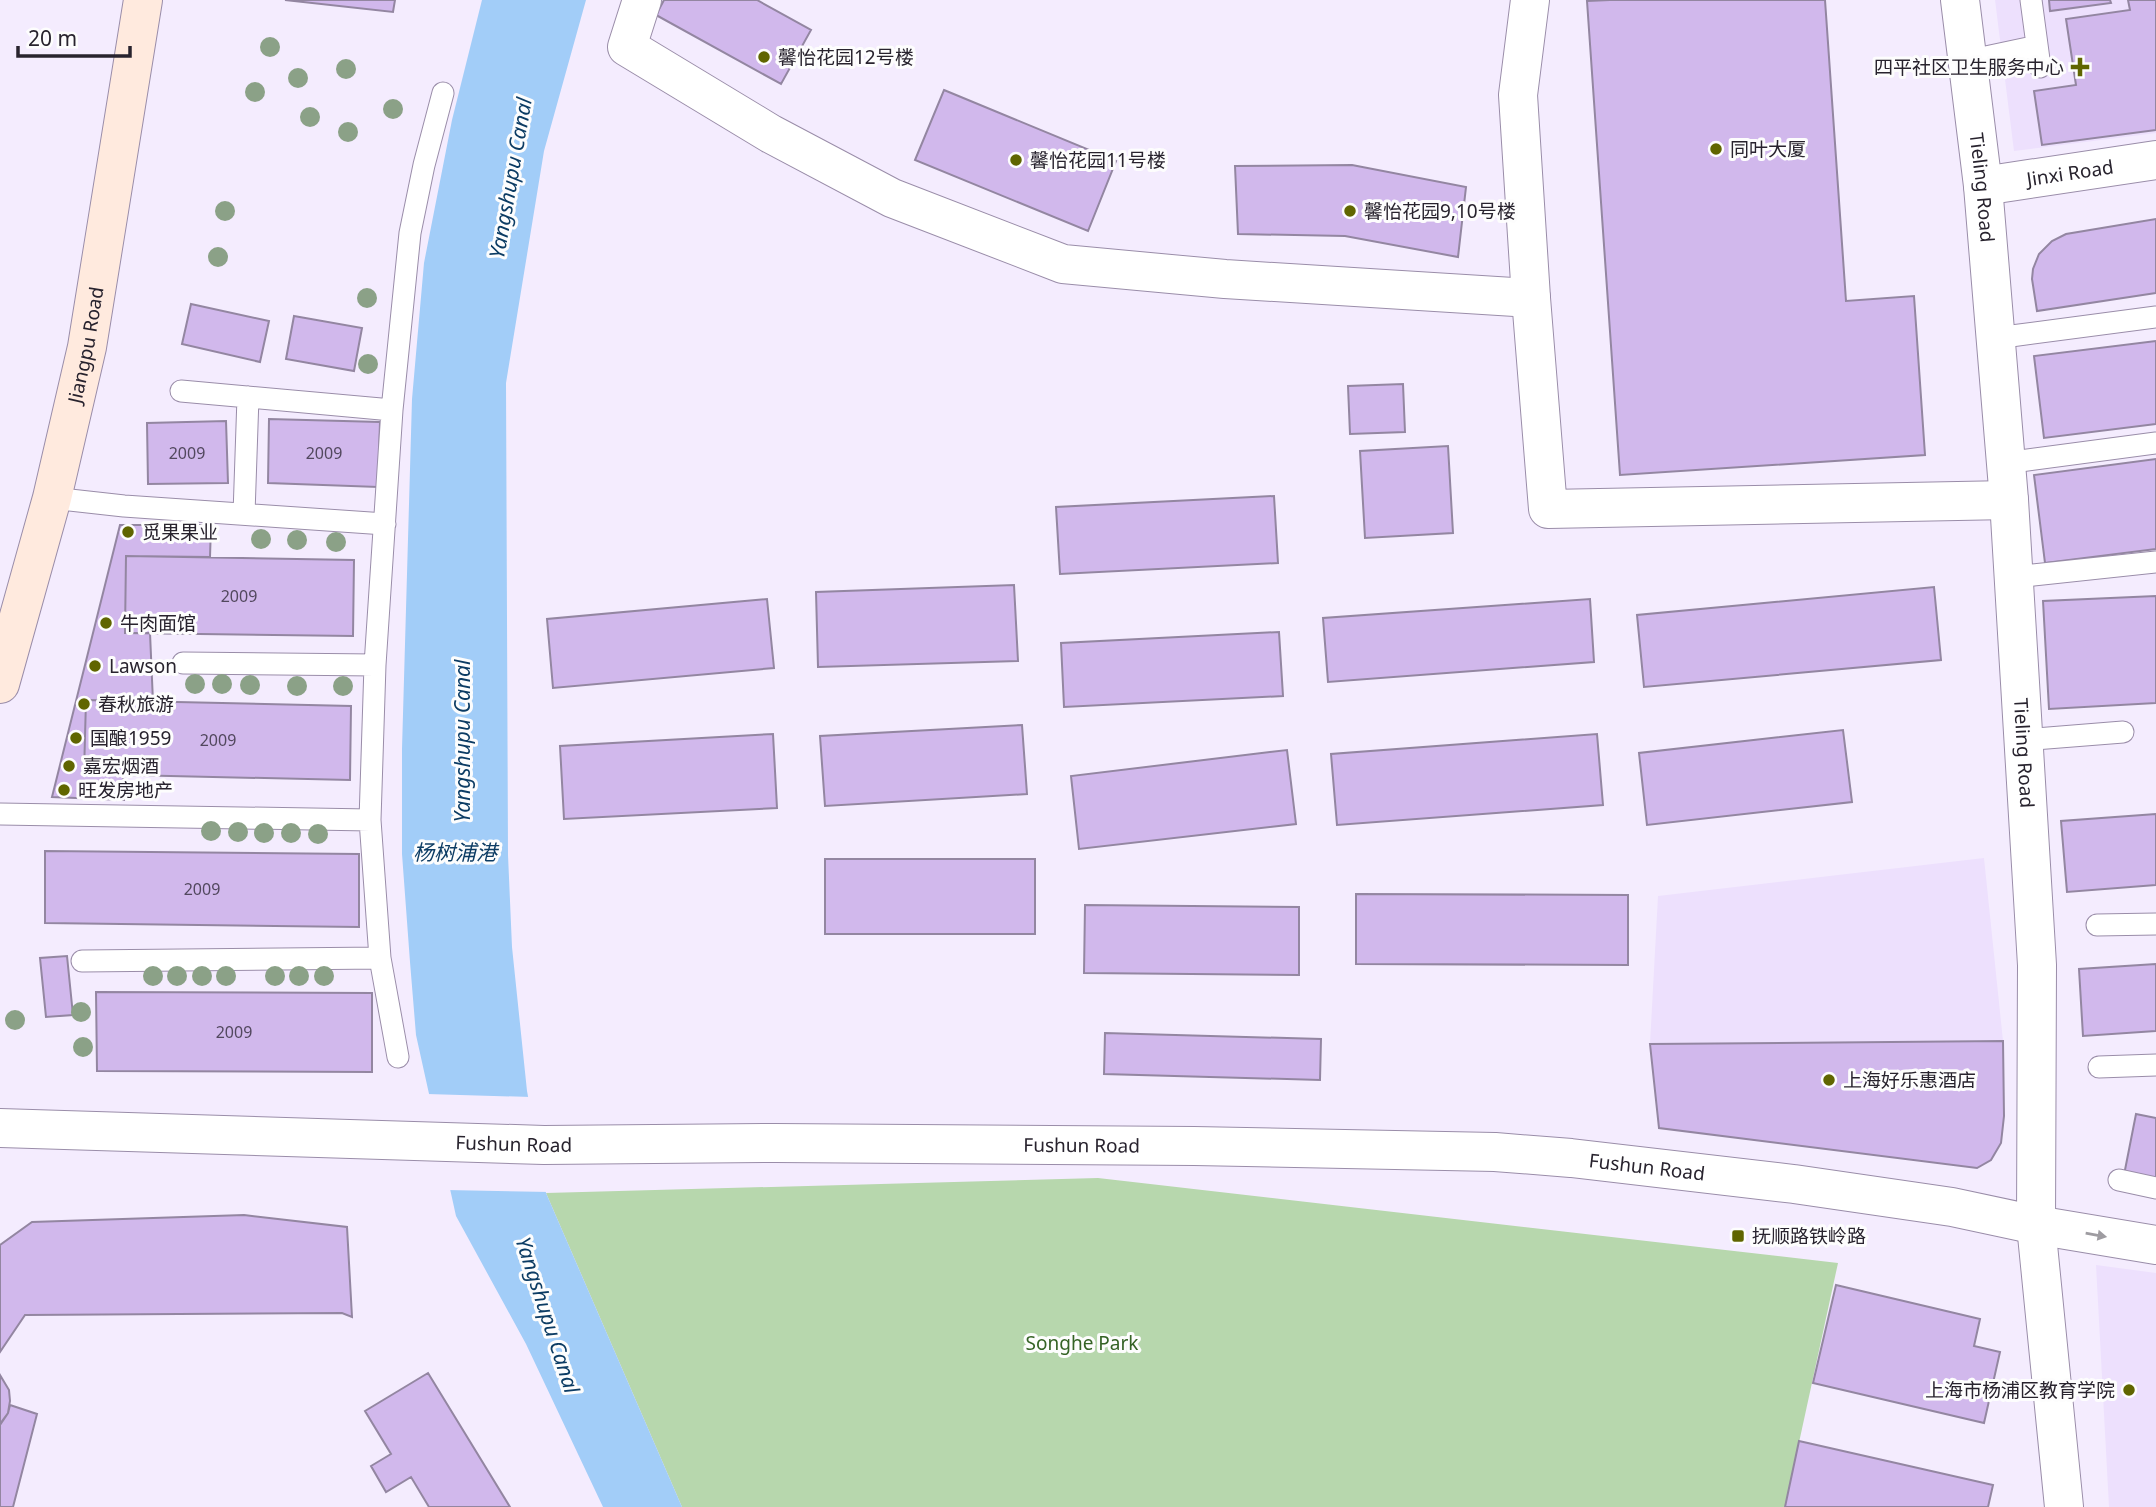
<svg xmlns="http://www.w3.org/2000/svg" width="2156" height="1507" viewBox="0 0 2156 1507" font-family="'Noto Sans','Noto Sans SC',sans-serif">
<style>
.built{fill:#ede0fd}
.green{fill:#b7d7ad}
.water{fill:#a2cdf8}
.pier{fill:#f4ecfe}
.building{fill:#d1b8ec;stroke:#9386a1;stroke-width:2}
.lines{fill:none;stroke-linecap:round;stroke-linejoin:round}
.service-casing{stroke:#9a8da9;stroke-width:23}
.minor-casing{stroke:#9a8da9;stroke-width:40}
.tertiary-casing{stroke:#9a8da9;stroke-width:40}
.secondary-casing{stroke:#9a8da9;stroke-width:40}
.service{stroke:#fff;stroke-width:21}
.minor{stroke:#fff;stroke-width:38}
.tertiary{stroke:#fff;stroke-width:38}
.secondary{stroke:#ffeade;stroke-width:38}
.tree{fill:#8ba187}
.oneway{fill:#9e9ca1}
.poi-dot{fill:#606500;stroke:#fdfdfd;stroke-width:2.5}
.labels{text-anchor:middle;dominant-baseline:central;stroke-width:6;stroke-linejoin:round;paint-order:stroke}
.number-label{font-size:16px;fill:#52485e}
.poi-label{font-size:19px;fill:#28232e;stroke:#fdfdfd;text-anchor:start}
.street-label{font-size:19px;fill:#28232e;stroke:#fdfdfd}
.park-label{font-size:19px;fill:#356325;stroke:#fdfdfd}
.water-label{font-size:21px;font-style:italic;fill:#0c3c64;stroke:#fdfdfd}
</style>
<rect width="100%" height="100%" fill="#f4ecfe"/>
<!-- built -->
<path class="built" d="M1995 0H2156V133L2014 151Z
M1984 858 2003 1041 1650 1044 1658 896Z
M2096 1265 2156 1273V1507H2109Z"/>
<!-- green -->
<path class="green" d="M1098 1178 1838 1263 1785 1507H682L546 1193Z"/>
<!-- water -->
<path class="water" d="M482 0H586L544 151 506 383 508 855 512 947 527 1091 546 1193 682 1507H603L526 1344 456 1216 416 1035 410 962 402 854V749L412 399 424 263 452 120Z"/>
<!-- pier -->
<path class="pier" d="M427 1094 531 1097 550 1192 446 1190Z"/>
<!-- building -->
<path class="building" d="M285 0H395L393 12Z
M664 0H757L811 30 781 84 656 15Z
M1610 0H1825L1846 301 1914 296 1925 455 1620 475 1587 1Z
M2049 0H2110L2111 3 2050 11Z
M2128 0H2156V130L2042 145 2034 91 2076 85 2066 19 2130 10Z
M944 90 1116 161 1088 231 915 160Z
M1352 165 1466 187 1458 257 1345 236 1238 234 1235 166Z
M2156 219V293L2037 311 2032 279 2033 269 2039 254 2052 241 2066 234Z
M191 304 269 321 260 362 182 344Z
M294 316 362 328 354 371 286 359Z
M2156 341V424L2044 438 2034 356Z
M1403 384 1405 432 1350 434 1348 386Z
M269 419 380 422 378 487 268 483Z
M226 421 228 483 148 484 147 423Z
M1448 446 1453 533 1365 538 1360 451Z
M2156 459V549L2045 563 2034 475Z
M1274 496 1278 563 1060 574 1056 507Z
M120 525H211L210 557 126 556 125 633H150L153 702 86 700 84 774 123 775 124 800 52 797Z
M126 556 354 560 353 636 125 633Z
M1014 585 1018 661 818 667 816 592Z
M1934 587 1941 660 1644 687 1637 615Z
M2156 596V703L2049 709 2043 601Z
M767 599 774 668 553 688 547 619Z
M1590 599 1594 662 1328 682 1323 618Z
M1279 632 1283 696 1064 707 1061 643Z
M86 700 351 706 350 780 84 774Z
M1022 725 1027 794 825 806 820 736Z
M1843 730 1852 802 1647 825 1639 753Z
M773 734 777 808 564 819 560 746Z
M1597 734 1603 805 1337 825 1331 754Z
M1287 750 1296 824 1079 849 1071 776Z
M2156 814V885L2067 892 2061 821Z
M45 851 359 854V927L45 923Z
M825 859H1035V934H825Z
M1356 894 1628 895V965L1356 964Z
M1085 905 1299 907V975L1084 973Z
M67 956 73 1015 46 1017 40 958Z
M2156 964V1031L2083 1036 2079 969Z
M96 992 372 993V1072L97 1071Z
M1105 1033 1321 1039 1320 1080 1104 1074Z
M2003 1041 2004 1116 2001 1143 1991 1160 1977 1168 1659 1128 1650 1044Z
M2136 1114 2156 1118V1181L2124 1175Z
M244 1215 347 1227 352 1317 342 1313 25 1315 0 1352V1245L32 1222Z
M1836 1285 1980 1319 1974 1346 2000 1352 1984 1423 1813 1383Z
M428 1373 510 1507H429L411 1477 386 1492 371 1466 391 1454 365 1411Z
M0 1375 9 1390 10 1401 8 1413 0 1424Z
M10 1405 37 1414 13 1507H0V1425L8 1413Z
M1799 1441 1993 1485 1988 1507H1785Z"/>
<g class="lines">
<!-- service casing -->
<g class="service-casing">
<path id="service" d="M2031 0 2040 67
M1967 61 2037 46
M1996 338 2156 317
M181 391 392 410
M2005 463 2156 443
M52 498 124 506 385 524
M244 514 248 397
M2014 577 2156 562
M183 663 375 665
M2022 740 2123 732
M0 814 370 820
M2097 925 2156 924
M82 961 380 958
M398 1057 380 958 370 820 375 665 392 410 410 233 424 165 443 93
M2099 1067 2156 1065
M2119 1180 2156 1188"/>
</g>
<!-- minor casing -->
<g class="minor-casing">
<g id="minor">
<path d="M642 0 627 47 771 134 892 198 1063 264 1225 279 1531 298 1548 509 2009 500"/>
<path d="M1530 0 1518 95 1531 298"/>
<path id="s1" d="M1983 186 2156 160"/>
<path d="M2036 1225 2156 1245"/>
</g>
</g>
<!-- tertiary casing -->
<g class="tertiary-casing">
<g id="tertiary">
<path id="s2" d="M1960 0 1983 186 2009 500 2037 965 2036 1225 2064 1507"/>
<path id="s3" d="M0 1128 544 1145 776 1143 1194 1146 1495 1152 1571 1158 1794 1184 1952 1207 2036 1225"/>
</g>
</g>
<!-- secondary casing -->
<g class="secondary-casing">
<g id="secondary">
<path id="s4" d="M0 684 52 498 87 347 143 0"/>
</g>
</g>
<!-- service -->
<use href="#service" class="service"/>
<!-- minor -->
<use href="#minor" class="minor"/>
<!-- tertiary -->
<use href="#tertiary" class="tertiary"/>
<!-- secondary -->
<use href="#secondary" class="secondary"/>
</g>
<!-- trees -->
<g class="tree">
<circle cx="270" cy="47" r="10"/>
<circle cx="346" cy="69" r="10"/>
<circle cx="298" cy="78" r="10"/>
<circle cx="255" cy="92" r="10"/>
<circle cx="393" cy="109" r="10"/>
<circle cx="310" cy="117" r="10"/>
<circle cx="348" cy="132" r="10"/>
<circle cx="225" cy="211" r="10"/>
<circle cx="218" cy="257" r="10"/>
<circle cx="367" cy="298" r="10"/>
<circle cx="368" cy="364" r="10"/>
<circle cx="261" cy="539" r="10"/>
<circle cx="297" cy="540" r="10"/>
<circle cx="336" cy="542" r="10"/>
<circle cx="195" cy="684" r="10"/>
<circle cx="222" cy="684" r="10"/>
<circle cx="250" cy="685" r="10"/>
<circle cx="297" cy="686" r="10"/>
<circle cx="343" cy="686" r="10"/>
<circle cx="211" cy="831" r="10"/>
<circle cx="238" cy="832" r="10"/>
<circle cx="264" cy="833" r="10"/>
<circle cx="291" cy="833" r="10"/>
<circle cx="318" cy="834" r="10"/>
<circle cx="153" cy="976" r="10"/>
<circle cx="177" cy="976" r="10"/>
<circle cx="202" cy="976" r="10"/>
<circle cx="226" cy="976" r="10"/>
<circle cx="275" cy="976" r="10"/>
<circle cx="299" cy="976" r="10"/>
<circle cx="324" cy="976" r="10"/>
<circle cx="81" cy="1012" r="10"/>
<circle cx="15" cy="1020" r="10"/>
<circle cx="83" cy="1047" r="10"/>
</g>
<!-- one-way arrows -->
<defs><path id="oneway-solid" d="M-6-.8H1V-3.2L6.5 0L1 3.2V.8H-6Z" transform="scale(1.75)"/></defs>
<use class="oneway" href="#oneway-solid" transform="translate(2096 1235) rotate(10)"/>
<!-- markers -->
<g class="poi-dot">
<circle cx="764" cy="57" r="7"/>
<path d="M2076.5 56.5h7v7h7v7h-7v7h-7v-7h-7v-7h7z"/>
<circle cx="1716" cy="149" r="7"/>
<circle cx="1016" cy="160" r="7"/>
<circle cx="1350" cy="211" r="7"/>
<circle cx="128" cy="532" r="7"/>
<circle cx="106" cy="623" r="7"/>
<circle cx="95" cy="666" r="7"/>
<circle cx="84" cy="704" r="7"/>
<circle cx="76" cy="738" r="7"/>
<circle cx="69" cy="766" r="7"/>
<circle cx="64" cy="790" r="7"/>
<circle cx="1829" cy="1080" r="7"/>
<rect x="1731" y="1229" width="14" height="14" rx="3.5"/>
<circle cx="2129" cy="1390" r="7"/>
</g>
<g class="labels">
<!-- number labels -->
<g class="number-label">
<text x="187" y="453">2009</text>
<text x="324" y="453">2009</text>
<text x="239" y="596">2009</text>
<text x="218" y="740">2009</text>
<text x="202" y="889">2009</text>
<text x="234" y="1032">2009</text>
</g>
<!-- poi labels -->
<g class="poi-label">
<text x="778" y="57">馨怡花园12号楼</text>
<text x="2064" y="67" text-anchor="end">四平社区卫生服务中心</text>
<text x="1730" y="149">同叶大厦</text>
<text x="1030" y="160">馨怡花园11号楼</text>
<text x="1364" y="211">馨怡花园9,10号楼</text>
<text x="142" y="532">觅果果业</text>
<text x="120" y="623">牛肉面馆</text>
<text x="109" y="666">Lawson</text>
<text x="98" y="704">春秋旅游</text>
<text x="90" y="738">国酿1959</text>
<text x="83" y="766">嘉宏烟酒</text>
<text x="78" y="790">旺发房地产</text>
<text x="1843" y="1080">上海好乐惠酒店</text>
<text x="1752" y="1236">抚顺路铁岭路</text>
<text x="2115" y="1390" text-anchor="end">上海市杨浦区教育学院</text>
</g>
<!-- street labels -->
<g class="street-label">
<text stroke="none"><textPath href="#s1" startOffset="88">Jinxi Road</textPath></text>
<text stroke="none"><textPath href="#s2" startOffset="189">Tieling Road</textPath></text>
<text stroke="none"><textPath href="#s4" startOffset="350">Jiangpu Road</textPath></text>
<text stroke="none"><textPath href="#s2" startOffset="756">Tieling Road</textPath></text>
<text stroke="none"><textPath href="#s3" startOffset="514">Fushun Road</textPath></text>
<text stroke="none"><textPath href="#s3" startOffset="1082">Fushun Road</textPath></text>
<text stroke="none"><textPath href="#s3" startOffset="1648">Fushun Road</textPath></text>
</g>
<!-- park labels -->
<g class="park-label">
<text x="1082" y="1343">Songhe Park</text>
</g>
<!-- water labels -->
<g class="water-label">
<text transform="translate(510 178) rotate(-80)">Yangshupu Canal</text>
<text transform="translate(462 741) rotate(-90)">Yangshupu Canal</text>
<text x="455" y="852">杨树浦港</text>
<text transform="translate(548 1315) rotate(72)">Yangshupu Canal</text>
</g>
</g>
<!-- scale -->
<path d="M18 46v10h112v-10" fill="none" stroke="#28232e" stroke-width="3.5"/>
<text x="28" y="46" font-size="21" fill="#28232e" stroke="#fdfdfd" stroke-width="5" paint-order="stroke">20 m</text>
</svg>
